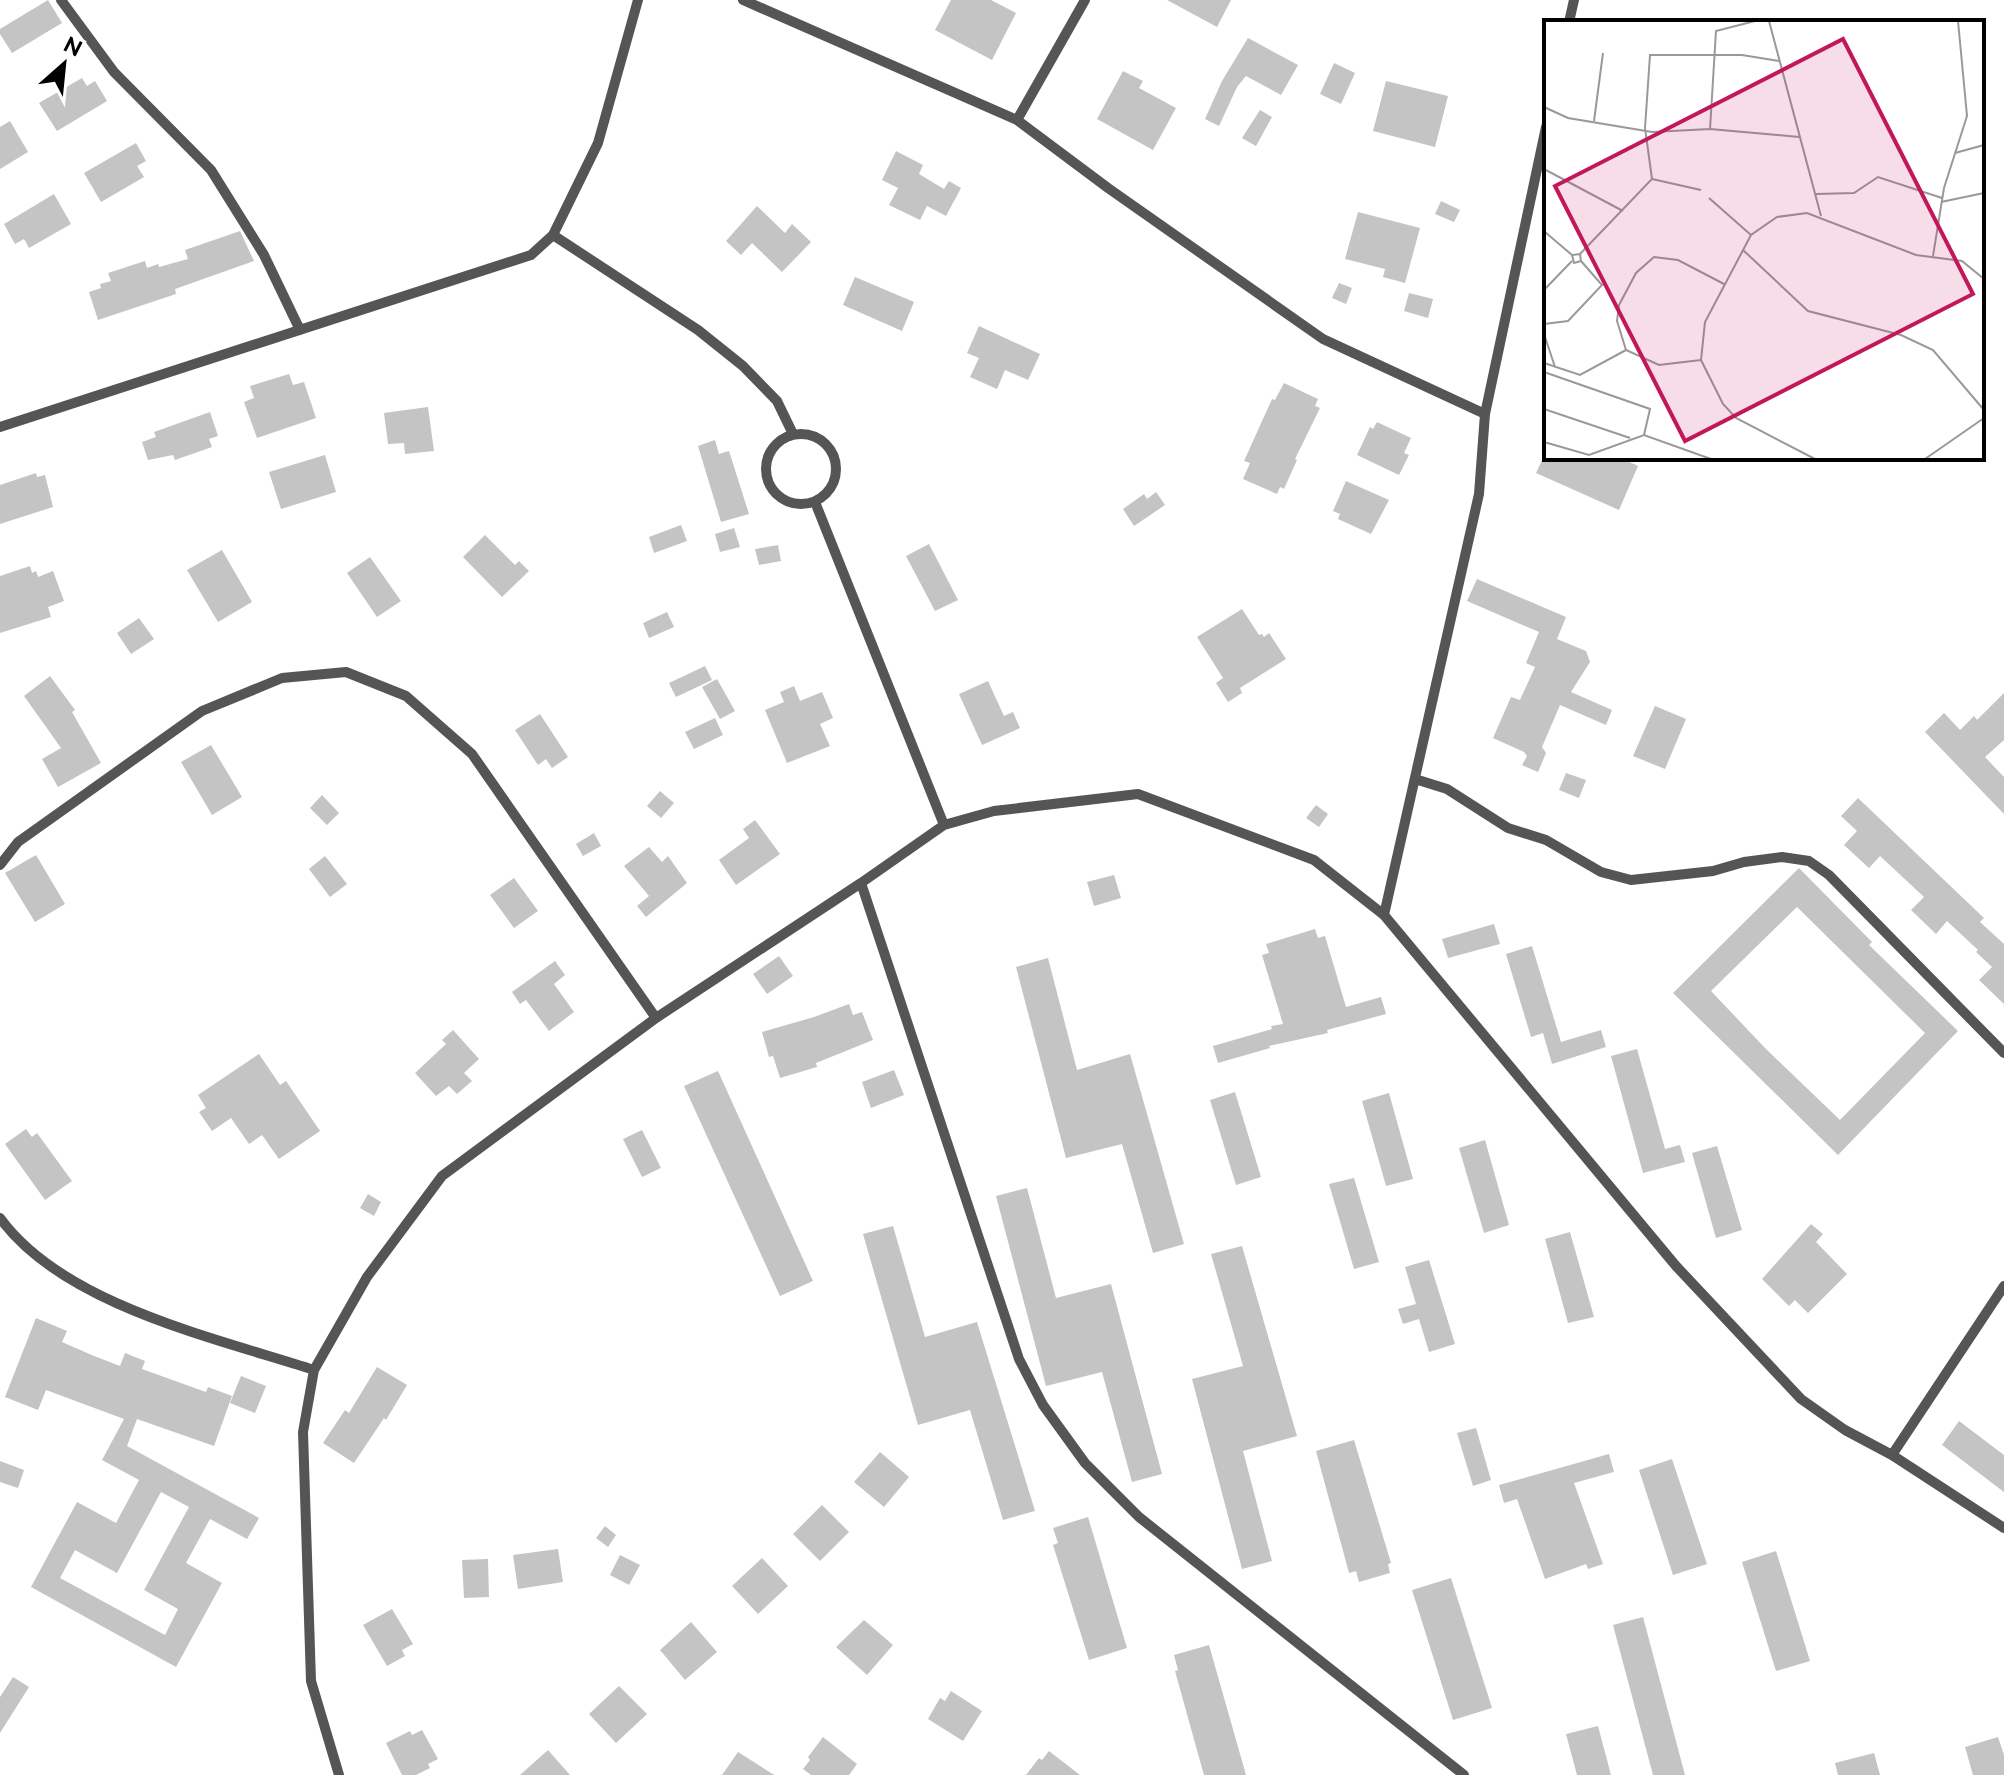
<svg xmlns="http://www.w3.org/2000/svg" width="2004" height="1775" viewBox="0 0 2004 1775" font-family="Raleway,sans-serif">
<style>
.building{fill:#c4c4c4;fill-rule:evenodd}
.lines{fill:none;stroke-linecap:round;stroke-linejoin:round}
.lane{stroke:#555;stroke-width:10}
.inset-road{fill:none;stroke:#999;stroke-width:2}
.view{fill:#c2185b;fill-opacity:0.15;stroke:#c2185b;stroke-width:4}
.inset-edge{fill:none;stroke:#000;stroke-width:4}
</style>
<rect width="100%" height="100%" fill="#fff"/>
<!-- building -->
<path class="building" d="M48 0 62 23 12 53 0 34V29Z
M951 0H991L1016 13 992 60 935 30Z
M1167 0H1231L1217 27Z
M1248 38 1298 65 1281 95 1246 76 1237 87 1219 126 1205 119 1222 81Z
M1334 63 1355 73 1341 104 1320 94Z
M1123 71 1143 81 1139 88 1176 108 1153 150 1097 119Z
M82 78 87 86 95 81 107 101 57 131 39 103Z
M1386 81 1448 96 1435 147 1373 131Z
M1260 110 1272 117 1256 146 1242 138Z
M10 121 28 152 0 169V127Z
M136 143 146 161 137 166 144 177 101 202 84 173Z
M896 151 923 165 919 174 944 189 949 181 961 188 946 216 927 206 920 220 889 205 898 188 882 180Z
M54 194 71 224 29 248 24 239 15 244 4 224Z
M1441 201 1460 210 1454 222 1435 214Z
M757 206 785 233 792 224 811 242 782 272 752 243 741 255 726 241Z
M1358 212 1420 228 1405 283 1383 277 1385 269 1345 259Z
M240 231 254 261 175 289 176 294 98 320 89 292 101 288 100 284 111 281 108 273 145 261 147 268 158 264 159 267 188 259 185 250Z
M855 277 914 302 902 331 843 305Z
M1339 283 1352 288 1346 304 1332 298Z
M1409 293 1433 299 1428 318 1404 311Z
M979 326 1040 354 1028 380 1005 370 997 389 970 377 979 358 967 353Z
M289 374 293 385 304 382 316 418 257 438 244 402 254 398 250 386Z
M1284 383 1318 399 1315 406 1320 408 1295 459 1297 460 1284 489 1280 487 1277 494 1243 479 1250 463 1244 461 1272 399 1275 400Z
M428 407 434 451 405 454 404 443 388 444 384 413Z
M210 412 218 436 209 439 212 447 175 460 173 455 148 460 142 442 156 437 154 432Z
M1377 422 1411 438 1404 453 1409 455 1399 475 1357 455 1370 427 1373 429Z
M715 440 719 454 729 451 749 514 721 522 698 446Z
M325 455 336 492 281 509 269 472Z
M1543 458H1621L1638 466 1619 510 1536 473Z
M36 473 37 477 45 475 53 507 0 524V485Z
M1346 481 1389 500 1371 534 1338 519 1340 514 1333 511Z
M1156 492 1165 505 1134 526 1123 509 1144 494 1147 499Z
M681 525 687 541 654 553 649 537Z
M734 528 740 547 720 552 715 534Z
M485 535 515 565 519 561 529 571 502 597 463 557Z
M929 544 958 600 935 611 906 556Z
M778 545 781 561 759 565 755 549Z
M222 550 252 602 218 622 187 570Z
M370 557 401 601 377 617 347 573Z
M30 566 32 573 36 571 38 577 53 571 64 601 48 607 51 617 0 633V576Z
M1477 579 1566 617 1557 639 1586 651 1590 662 1571 692 1612 710 1606 725 1560 705 1542 747 1546 753 1538 772 1522 765 1527 756 1524 752 1493 738 1511 697 1520 700 1535 667 1526 663 1539 632 1467 601Z
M1242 609 1259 635 1262 634 1264 637 1269 633 1286 659 1240 688 1242 693 1228 702 1216 683 1223 678 1197 637Z
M667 612 674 627 649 638 643 623Z
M139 618 154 639 131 654 117 633Z
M705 666 712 680 676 697 669 683Z
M50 676 75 710 72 712 101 763 58 787 42 759 61 748 24 696Z
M717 679 735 711 720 719 702 687Z
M988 681 1004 716 1013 712 1020 728 982 745 959 694Z
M794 686 800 701 822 692 833 718 820 724 830 746 787 763 765 710 784 702 780 692Z
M2004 693V740L1985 757 2004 777V814L1925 732 1944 713 1960 730 1974 716 1977 720Z
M1655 706 1686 719 1665 769 1633 756Z
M540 714 568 757 552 768 546 759 538 765 515 730Z
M715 718 723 735 694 749 685 732Z
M211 745 242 797 212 815 181 762Z
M1566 773 1586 780 1579 798 1559 790Z
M660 791 674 803 661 818 647 806Z
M322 795 339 813 327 825 310 808Z
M1858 798 1984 918 1980 922 2004 944V1004L1979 980 1992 967 1976 952 1978 950 1947 921 1936 934 1911 910 1924 897 1880 856 1869 868 1844 845 1857 831 1841 816Z
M1316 805 1328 814 1319 827 1306 818Z
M755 820 780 854 736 885 719 860 749 838 743 829Z
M594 833 601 846 583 856 576 844Z
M649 847 662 862 668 856 687 883 646 917 637 906 649 896 624 866Z
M36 855 65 904 35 922 5 873Z
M325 856 347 884 330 897 309 869Z
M1799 868 1872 942 1869 945 1958 1031 1838 1155 1673 993ZM1797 907 1925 1033 1840 1120 1765 1048 1711 991Z
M1114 875 1121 898 1094 906 1087 882Z
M514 878 538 911 514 928 490 895Z
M1494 924 1500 944 1448 958 1442 939Z
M1315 929 1318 938 1325 936 1346 1007 1381 997 1386 1014 1327 1030 1328 1033 1269 1046 1270 1048 1218 1063 1213 1046 1272 1029 1271 1026 1283 1024 1262 955 1269 953 1266 944Z
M1532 946 1561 1042 1601 1030 1606 1047 1552 1064 1543 1033 1531 1037 1506 954Z
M779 956 793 976 767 994 753 974Z
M1048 958 1077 1070 1130 1054 1184 1244 1153 1253 1122 1144 1066 1158 1016 967Z
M555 961 565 975 554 984 574 1012 549 1031 526 1000 520 1004 512 992Z
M849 1004 853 1015 862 1012 873 1040 816 1063 817 1067 780 1078 773 1056 769 1057 762 1032 814 1017Z
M453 1030 479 1059 464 1073 472 1081 457 1094 449 1086 436 1096 415 1073 446 1044 442 1040Z
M1637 1049 1665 1149 1680 1145 1685 1162 1643 1173 1611 1056Z
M259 1054 280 1085 286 1081 320 1131 279 1159 262 1135 249 1144 231 1118 212 1131 199 1112 206 1108 198 1095Z
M894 1070 904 1095 871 1108 862 1082Z
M718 1071 813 1281 780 1296 684 1086Z
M1235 1092 1261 1177 1236 1185 1210 1100Z
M1389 1093 1413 1179 1386 1186 1362 1101Z
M26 1129 32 1137 37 1133 72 1181 45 1200 5 1144Z
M642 1130 661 1168 642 1177 623 1139Z
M1485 1140 1509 1225 1484 1233 1459 1148Z
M1717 1146 1742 1230 1716 1238 1692 1153Z
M1354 1178 1379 1262 1354 1269 1329 1184Z
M1027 1188 1056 1298 1111 1284 1162 1474 1132 1482 1102 1372 1046 1386 996 1196Z
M368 1194 381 1202 374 1216 360 1208Z
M1811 1224 1823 1234 1816 1242 1847 1274 1808 1313 1795 1300 1789 1306 1762 1279Z
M893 1226 925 1337 977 1322 1035 1511 1003 1520 970 1410 918 1425 863 1234Z
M1570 1232 1594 1317 1568 1323 1545 1239Z
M1242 1246 1297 1436 1243 1451 1272 1561 1242 1569 1192 1379 1243 1366 1211 1254Z
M1429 1260 1455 1344 1429 1352 1419 1319 1403 1324 1398 1309 1416 1304 1405 1267Z
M36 1318 67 1331 62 1342 94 1356 120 1366 125 1353 145 1361 142 1369 206 1392 208 1387 232 1396 214 1446 137 1419 127 1446 259 1518 247 1539 210 1519 186 1563 222 1583 176 1667 31 1587 77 1502 116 1523 139 1480 102 1460 124 1419 46 1390 38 1410 5 1397ZM161 1492 189 1507 144 1590 178 1609 165 1635 60 1578 75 1550 117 1573Z
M377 1367 407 1385 386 1420 384 1418 354 1463 323 1443 345 1410 349 1413Z
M241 1376 266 1386 255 1413 230 1403Z
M1959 1421 2004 1455V1492L1942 1445Z
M1476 1428 1491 1480 1473 1486 1457 1433Z
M1354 1440 1391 1563 1388 1564 1390 1573 1359 1582 1356 1571 1349 1573 1316 1451Z
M880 1452 909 1477 884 1507 854 1482Z
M1609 1454 1614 1472 1574 1483 1603 1564 1588 1569 1586 1564 1545 1579 1517 1499 1504 1503 1499 1485Z
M1672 1459 1707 1564 1673 1575 1639 1470Z
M0 1461 24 1470 18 1488 0 1482Z
M822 1505 849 1532 820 1561 793 1534Z
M1088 1517 1127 1648 1089 1660 1053 1545 1058 1543 1053 1528Z
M605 1526 616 1535 608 1547 596 1538Z
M558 1549 563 1582 518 1589 513 1555Z
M1776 1551 1810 1661 1776 1671 1742 1562Z
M620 1555 640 1565 629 1585 610 1575Z
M762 1558 788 1586 758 1614 732 1586Z
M488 1559 489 1597 464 1598 462 1560Z
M1451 1578 1492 1708 1453 1720 1412 1590Z
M392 1609 413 1644 402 1650 405 1656 387 1666 363 1625Z
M1643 1617 1685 1775H1653L1613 1625Z
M864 1620 893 1645 867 1675 836 1647Z
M691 1622 717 1652 685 1680 660 1650Z
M1209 1645 1246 1775H1204L1200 1761 1175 1671 1178 1670 1174 1655Z
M13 1677 29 1687 0 1733V1697Z
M619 1686 647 1714 616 1743 589 1714Z
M951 1691 982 1711 963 1741 928 1719 940 1698 945 1701Z
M1598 1726 1611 1775H1577L1566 1734Z
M422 1730 438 1759 428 1764 430 1768 416 1775H402L386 1743 410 1731 412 1735Z
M823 1737 857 1764 849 1775H811L803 1769 810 1760 808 1757Z
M1998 1737 2004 1755V1775H1973L1965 1747Z
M548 1750 570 1775H520Z
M1049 1751 1080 1775H1026L1039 1758 1042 1760Z
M738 1752 774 1775H722Z
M1874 1753 1880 1775H1838L1835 1763Z"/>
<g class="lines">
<!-- lane -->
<path class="lane" d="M61 0 114 72 211 170 264 255 300 330
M743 0 1017 120 1108 188 1323 339 1485 414
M1569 22 1574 0
M1017 120 1085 0
M553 235 698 330 743 366 777 401 793 434
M0 427 531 255 553 235 598 143 638 0
M766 469a35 35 0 1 1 70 0a35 35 0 1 1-70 0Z
M815 502 944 825
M1415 779 1447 789 1508 828 1546 840 1601 872 1631 880 1713 871 1744 862 1782 857 1809 861 1829 875 2004 1053
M0 865 18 842 202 711 282 678 346 672 406 696 472 754 656 1018
M861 883 1019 1359 1043 1405 1085 1463 1139 1517 1464 1775
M1384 915 1479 494 1485 414 1546 127
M0 1218C63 1305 216 1338 314 1370
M1892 1455 2004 1286
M339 1775 311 1681 303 1432 314 1370 367 1277 442 1176 656 1018 861 883 944 825 994 811 1138 794 1314 860 1384 915 1676 1266 1801 1399 1845 1430 1892 1455 2004 1528"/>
</g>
<!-- overview -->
<g transform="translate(1544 20)">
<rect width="440" height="440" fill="#fff"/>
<path class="inset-road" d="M225 1 277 196M0 87 24 98 108 112 166 109 255 117M50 101 59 33M166 109 172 11 211 1M411 133 440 125M0 149 79 191M108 159 157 170M272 174 310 173 334 157 398 178M165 178 207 215M397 182 440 173M1 212 28 235M199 230 264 291 357 315 389 330 440 390M36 234 37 241 30 243 28 235 36 234 108 159 101 108 106 35H198L235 41M389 236 400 168 423 96 414 1M0 270 28 241M0 304 24 301 58 265 37 241M0 314 11 347M157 340 115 345 82 330 73 301 75 285 92 253 110 237 134 240 180 264M0 343 36 355 82 330M0 352 106 389 100 415M0 389 86 418M0 422 45 435 100 415 167 439M271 439 192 398 179 384 157 340 161 302 207 215 233 197 263 193 372 235 418 241 440 259M381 439 440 398"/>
<path class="view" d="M299 19 429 274 141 421 11 166Z"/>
<rect width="440" height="440" class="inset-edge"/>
</g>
<!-- north arrow -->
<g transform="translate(64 64) rotate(27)" stroke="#ffffff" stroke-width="6" paint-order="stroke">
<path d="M0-6L14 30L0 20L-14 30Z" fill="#000000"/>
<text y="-12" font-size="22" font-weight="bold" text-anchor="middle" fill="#000000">N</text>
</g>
</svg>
